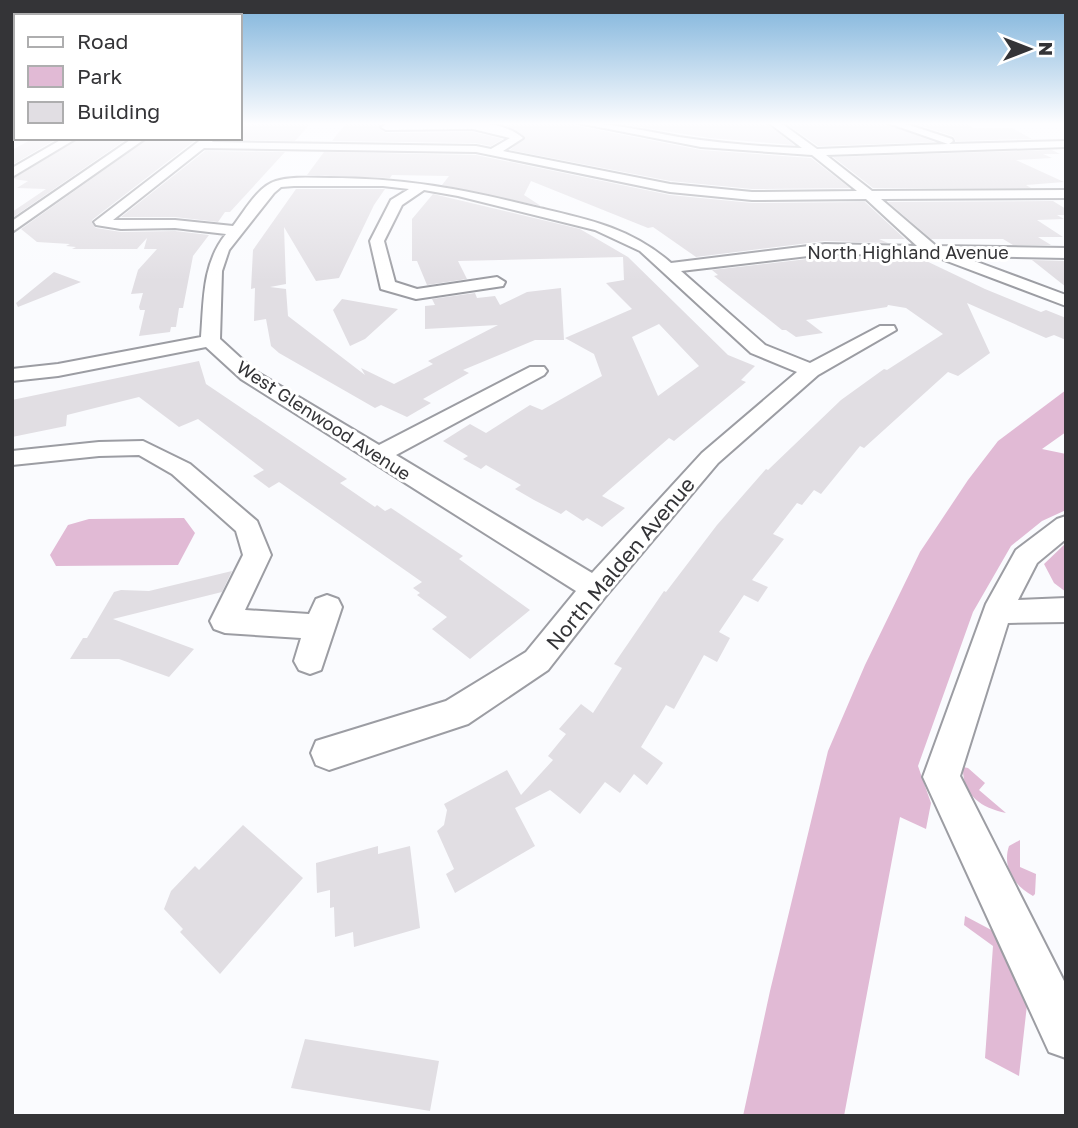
<svg xmlns="http://www.w3.org/2000/svg" width="1078" height="1128" viewBox="0 0 1078 1128" font-family="'Golos Text',sans-serif">
<style>
.green{fill:#e1bad5}
.building{fill:#e1dee3;fill-rule:evenodd}
.lines{fill:none;stroke-linecap:round;stroke-linejoin:round}
.minor-casing{stroke:#9c9da3;stroke-width:4}
.minor{fill:#fff;fill-rule:evenodd}
.labels{text-anchor:middle;dominant-baseline:central;stroke-width:6;stroke-linejoin:round;paint-order:stroke}
.far-street-label{font-size:18px;fill:#343437;stroke:#fff}
.street-label{font-size:21px;fill:#343437;stroke:#fff}
</style>
<rect width="100%" height="100%" fill="#fafbfe"/>
<!-- green -->
<path class="green" d="M1066 390V432L1042 449 1066 454V510L1042 521 1011 546 973 612 918 766 931 803 926 829 900 817 844 1116H743L770 991 828 751 865 665 920 552 968 480 998 441Z
M184 518 195 533 178 565 56 566 50 555 68 525 89 519Z
M1066 543V592L1054 583 1044 564Z
M963 767 968 768 985 783 979 790 1006 813C981 808 962 795 963 767Z
M1020 840V867L1036 874 1035 894 1033 896C1014 886 1002 867 1009 846Z
M965 916 997 933 1028 996 1019 1076 985 1058 993 946 964 925Z"/>
<!-- building -->
<path class="building" d="M244 123H311L295 141 217 139 240 138V127Z
M346 123H382L379 128 386 133 473 132 503 139 491 146 476 143 332 141Z
M543 123H575L578 126 701 150 811 158 850 188 752 189 670 181 510 150 525 137 505 125Z
M614 123H766L794 145 710 138Z
M785 123H833L837 125 886 123 934 142 818 146Z
M912 123 966 124 974 128H1012L1032 139 956 141 953 136Z
M34 138H58L12 165V150Z
M80 138H128L12 218V212L46 189 17 188 28 181 12 179Z
M149 138H198L92 220V223L96 228 121 232 175 231 209 235 193 256 183 308H179L176 327H171L170 332 139 336 145 310H140L139 307 143 293 131 294 138 270 157 249H144L147 238 137 249H72L76 247 66 246 70 244 37 242 21 229Z
M1052 150 1060 154H1043L1052 158 1016 160 1064 182 1026 185 1031 188H873L833 157Z
M205 151 285 152 230 212H225L218 222 175 217H121Z
M324 152 476 155 670 195 752 203 865 202 905 239H879L888 243 825 241 696 257 653 227 648 228 531 181 524 195 541 206 442 185 449 176 392 175 390 178 307 175Z
M296 189H385L374 205 339 278 316 281 284 227 286 284 270 287 286 289 288 316 365 375 361 368 394 384 433 364 428 361 498 325 425 329V306L435 305 432 299 475 293 477 298 495 296 500 305 527 292 561 288 564 340H535L463 370 469 373 423 399 431 403 407 417 381 405 375 408 279 353 271 346 266 319 254 321 255 288 251 289 253 250Z
M433 194 580 229 628 257 728 355 755 366 741 380 746 382 674 441 669 438 602 496 625 508 602 527 587 518 583 521 566 510 561 514 534 500 515 489 521 485 486 465 481 469 463 459 468 456 443 441 470 424 486 433 530 405 542 410 602 376 594 354 565 338 632 309 606 283 624 280 623 257 458 261 467 279 427 285 417 261H412V219ZM659 324 699 366 658 396 632 337Z
M1053 201 1066 209V215H1057L1064 219 1037 220 1063 237H1038L1051 245H1013L1003 239H931L888 202Z
M825 257 920 258 985 289 1041 312 1046 310 1066 318V340L1054 335 1046 338 967 303 990 353 958 376 948 372 864 448 860 446 821 494 814 490 802 505 797 503 773 534 784 539 752 580 768 587 758 602 744 595 719 632 730 638 717 662 704 655 674 709 666 705 641 747 663 763 647 785 634 774 620 793 605 782 580 814 550 790 515 808 535 846 455 893 446 874 454 869 437 831 444 825 447 810 444 804 507 770 521 795 553 760 548 756 566 734 559 729 581 704 593 713 622 668 614 664 664 591 666 592 717 525 766 469 768 470 841 400 884 369 887 370 943 334 906 308 888 305 887 307 806 320 823 333 796 337 786 330H782L714 276 718 275 712 270Z
M1032 260 1066 261V287Z
M54 272 81 282 18 307 16 303Z
M342 299 398 309 365 339 350 346 333 310Z
M199 361 206 384 347 479 340 483 375 507 377 505 385 511 391 508 463 556 459 559 530 610 470 659 432 629 447 617 417 595 420 593 413 588 422 582 282 484 279 482 269 488 253 476 264 470 198 419 179 427 139 397 67 415 66 426 12 437V400Z
M232 571 222 592 113 619 194 649 169 677 119 659H70L83 638H87L114 592 121 590 149 591Z
M243 825 303 878 220 974 180 932 183 929 164 909 171 891 195 866 199 870Z
M378 846V854L410 846 420 928 354 947 353 932 335 937 334 907 330 908V890L317 893 316 863Z
M305 1039 439 1061 430 1111 291 1088Z"/>
<g class="lines">
<!-- minor casing -->
<g class="minor-casing">
<path id="minor" d="M414 123C447 123 496 115 523 138L503 151 670 184 752 192 857 191 812 155 701 147 578 123C612 123 645 131 679 137 720 143 761 147 802 148L769 123H781L817 149 948 144 888 123H903L952 139 953 141 949 144 1066 141V147L826 155 872 191 1066 190V198L881 199 936 246 1066 248V258L961 256 1066 295V306L931 255 825 254 681 271 765 345 810 363 880 326H894L896 330 818 375 718 463 605 597 548 670 468 724 329 770 316 765 311 753 316 741 446 701 526 652 576 591 241 379 206 347 58 376 12 381V369L58 364 201 337C204 300 202 264 226 234L175 228 121 229 96 225 94 222 203 138H215L212 142 476 146 491 149 510 138 473 129 386 130 381 127 386 124ZM204 148 476 152 670 192 752 200 866 199 917 246 825 244 671 263C630 227 586 219 535 207 462 189 405 178 330 178 312 178 293 176 276 181 258 186 244 212 233 226L175 220H113ZM294 186H383L409 189 391 200 370 241 381 289 416 299 503 286 505 282 497 277 417 289 395 282 384 241 402 205 424 190 458 196 595 230 640 251 751 353 797 372 702 453 592 573 396 455 544 375 547 371 544 367H530L379 445 255 371 220 339 222 271 229 250 274 193 281 187Z
M16 127V133L12 134V128Z
M64 138H77L12 177V168Z
M133 138H146L12 232V221Z
M143 441 190 464 257 521 271 555 245 610 309 614 316 599 327 595 338 599 342 607 321 670 310 674 299 670 294 661 301 638 225 633 214 629 210 621 243 555 236 531 172 474 139 455 99 456 12 465V451L99 442Z
M1066 516V539L1037 563 1018 600 1066 598V622L1008 623 960 776 1066 985V1058L1049 1052 923 777 986 604 1016 550 1057 519Z"/>
</g>
<!-- minor -->
<use href="#minor" class="minor"/>
</g>
<!-- sky -->
<linearGradient id="sky" x2="0" y2="1"><stop stop-color="#7eb3db"/><stop offset="0.44" stop-color="#fdfdff"/><stop offset="1" stop-color="#fdfdff" stop-opacity="0"/></linearGradient>
<rect width="1078" height="281" fill="url(#sky)"/>
<g class="labels">
<!-- far-street labels -->
<g class="far-street-label">
<text x="908" y="252">North Highland Avenue</text>
<text transform="translate(324 420) rotate(33)">West Glenwood Avenue</text>
</g>
<!-- street labels -->
<g class="street-label">
<text transform="translate(620 563) rotate(-50)">North Malden Avenue</text>
</g>
</g>
<!-- border -->
<rect width="1078" height="1128" fill="none" stroke="#343437" stroke-width="28"/>
<!-- legend -->
<rect x="14" y="14" width="228" height="126" fill="#ffffff" stroke="#aeaeaf" stroke-width="2"/>
<rect x="28" y="37" width="35" height="10" fill="#ffffff" stroke="#aeaeaf" stroke-width="2"/>
<text x="77" y="49" font-size="21" fill="#343437">Road</text>
<rect x="28" y="66" width="35" height="21" fill="#e1bad5" stroke="#aeaeaf" stroke-width="2"/>
<text x="77" y="84" font-size="21" fill="#343437">Park</text>
<rect x="28" y="102" width="35" height="21" fill="#e1dee3" stroke="#aeaeaf" stroke-width="2"/>
<text x="77" y="119" font-size="21" fill="#343437">Building</text>
<!-- north arrow -->
<g transform="translate(1029 49) rotate(90)" stroke="#ffffff" stroke-width="5" paint-order="stroke">
<path d="M0-5L12 26L0 18L-12 26Z" fill="#343437"/>
<text y="-10" font-size="19" font-weight="bold" text-anchor="middle" fill="#343437">N</text>
</g>
</svg>
